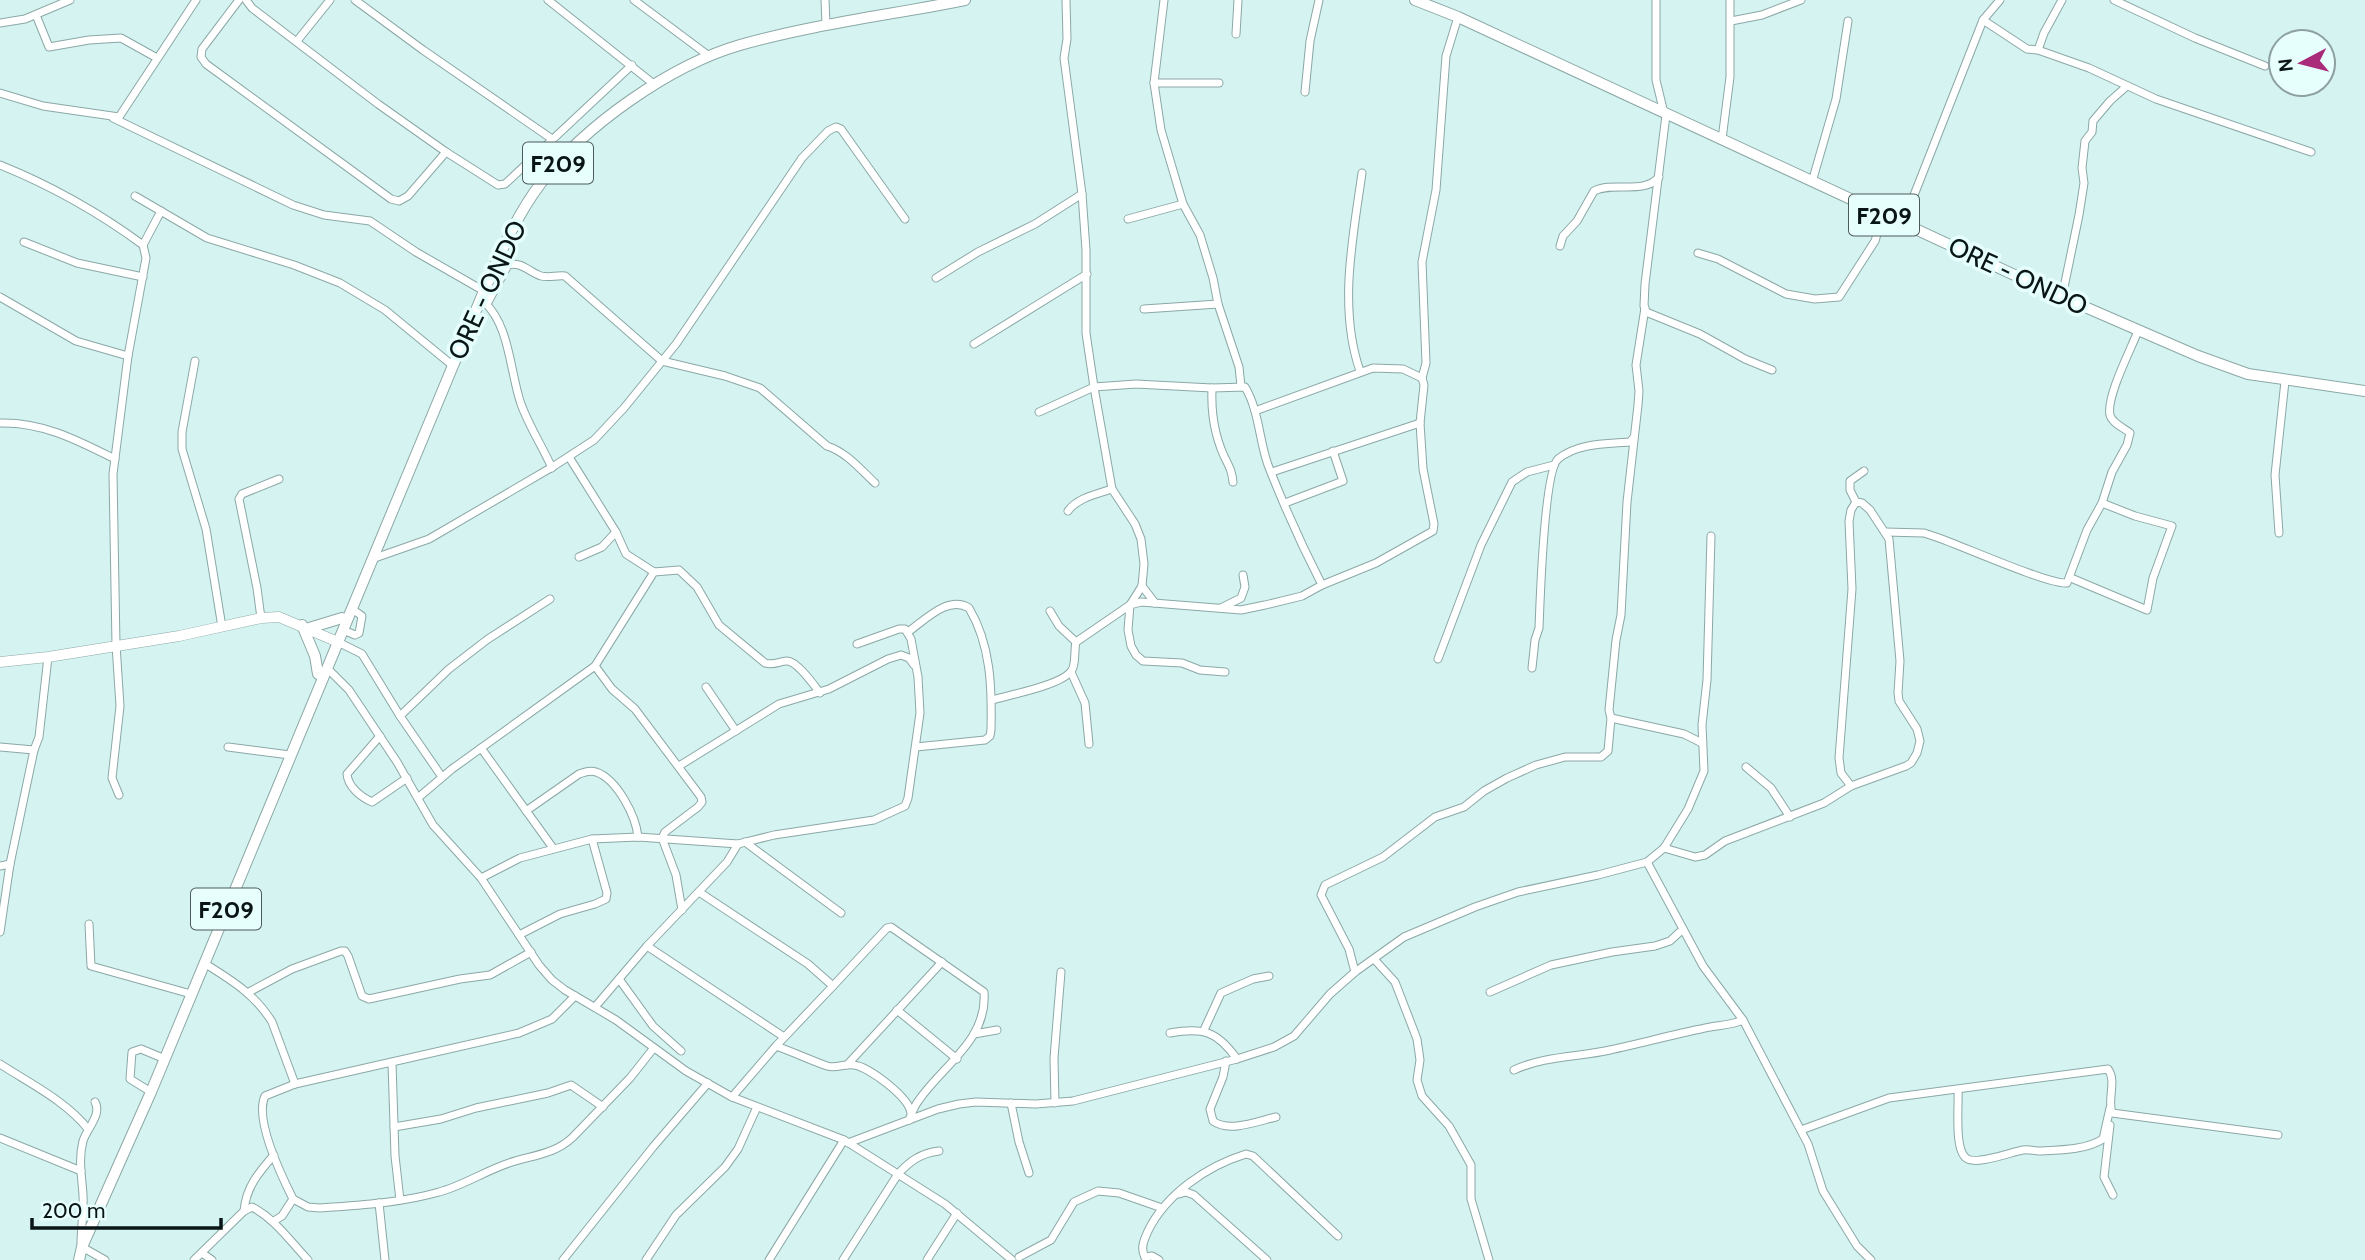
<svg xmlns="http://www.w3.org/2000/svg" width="2365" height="1260" font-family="Cabin,sans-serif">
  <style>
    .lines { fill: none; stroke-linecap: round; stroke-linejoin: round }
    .minor-casing { stroke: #8ba8a6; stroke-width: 9 }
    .secondary-casing { stroke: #8ba8a6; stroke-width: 11 }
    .primary-casing { stroke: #8ba8a6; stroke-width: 12 }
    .minor { stroke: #fff; stroke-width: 7 }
    .secondary { stroke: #fff; stroke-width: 10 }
    .primary { stroke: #fff; stroke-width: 10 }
    .labels { text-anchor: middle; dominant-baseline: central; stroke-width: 7; stroke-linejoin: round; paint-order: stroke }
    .shield { fill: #e6fffd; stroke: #4c5b5b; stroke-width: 2 }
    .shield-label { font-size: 24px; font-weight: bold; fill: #0a1515 }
    .street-label { font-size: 26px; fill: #0a1515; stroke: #e6fffd }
  </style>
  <rect width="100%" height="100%" fill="#d4f3f1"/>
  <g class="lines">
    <defs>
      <g id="minor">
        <polyline points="239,0 202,49 201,57 206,64 391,199 399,201 408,196 446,152"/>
        <polyline points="246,0 252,8 378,104 446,152 498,185 505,184 632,65"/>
        <polyline points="355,0 423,50 552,139"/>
        <polyline points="548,0 655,85"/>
        <polyline points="634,0 709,56"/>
        <polyline points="825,0 826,24"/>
        <polyline points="1066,0 1067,39 1064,58 1082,194 1086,250 1086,333 1094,387 1112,489 1135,524 1141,539 1144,564 1142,586 1130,605 1076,642"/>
        <polyline points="1164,0 1154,83 1161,130 1183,204 1200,235 1213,278 1218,304 1239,367 1241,386"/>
        <polyline points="1656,0 1656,80 1664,113"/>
        <polyline points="2114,0 2195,38 2265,66"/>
        <polyline points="36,15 49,47 89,40 121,38 157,58"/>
        <polyline points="1983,20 2027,49 2038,50 2089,68 2156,99 2311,152"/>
        <polyline points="1731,21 1762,15 1801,0"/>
        <polyline points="0,23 25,19 70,0"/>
        <polyline points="1236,34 1238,0"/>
        <polyline points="297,41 330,0"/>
        <polyline points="2038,50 2044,33 2062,0"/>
        <polyline points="1154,83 1219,83"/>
        <polyline points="1305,92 1310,41 1319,0"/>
        <polyline points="0,93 43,106 119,117 196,0"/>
        <polyline points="1666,115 1645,284 1644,306 1646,312 1700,334 1745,359 1772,370"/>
        <polyline points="113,118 293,205 324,215 370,221 416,252 484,291"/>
        <polyline points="1722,139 1730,77 1730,0"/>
        <path d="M0,165C52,186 98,212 143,245L146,258L128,356L113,474L116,645L120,706L112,778L119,795"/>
        <polyline points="1812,182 1836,99 1848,21"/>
        <polyline points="135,196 207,238 294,265 340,283 385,310 452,365"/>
        <polyline points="1128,219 1183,204"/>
        <polyline points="1903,223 1983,20 2000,0"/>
        <polyline points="24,242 77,263 143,277"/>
        <polyline points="143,245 161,211"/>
        <path d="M1560,246L1563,236L1577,221L1594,191C1614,181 1644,195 1659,177"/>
        <polyline points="1698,253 1718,259 1786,294 1815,299 1839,297 1875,241 1883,214"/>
        <polyline points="936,278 978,252 1035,224 1082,194"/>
        <polyline points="0,297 76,341 128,356"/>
        <polyline points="2062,297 2079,215 2084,183 2082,168 2085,141 2092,132 2093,121 2110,101 2127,86"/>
        <path d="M484,302C510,325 510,373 521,404C529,426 542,446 552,468"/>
        <path d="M487,304L508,265C521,261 529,272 541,276C549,278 557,275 565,276L662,361L725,376L760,388L827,446C846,452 860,469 875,483"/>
        <polyline points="1144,309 1218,304"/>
        <polyline points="974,344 1087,274"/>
        <polyline points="195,361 182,432 182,449 206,529 222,627"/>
        <path d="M1360,371C1338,308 1353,237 1362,173"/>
        <path d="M1212,388C1211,411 1214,434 1224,456C1229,466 1232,471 1233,482"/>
        <polyline points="1255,411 1373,368 1403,369 1422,378"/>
        <path d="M1039,412L1094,387L1136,384L1212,388L1245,387C1259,410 1259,440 1268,465C1284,506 1302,546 1322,585"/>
        <path d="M0,423C43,422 77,440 115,459"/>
        <polyline points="569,457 616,532 626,554 654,572"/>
        <polyline points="1272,472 1420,423"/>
        <polyline points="1285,503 1343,481 1333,451"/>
        <path d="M1068,511C1077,498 1097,494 1112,489"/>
        <path d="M1885,532L1924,533L1936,537C1960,545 2049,585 2067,583L2087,530L2102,503L2112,472L2127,445L2130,433C2124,428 2112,423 2110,415C2106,397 2131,349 2138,331"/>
        <polyline points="2279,533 2275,475 2285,381"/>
        <polyline points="579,557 602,547 616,532"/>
        <polyline points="372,559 429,539 554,466 594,440 624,408 676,344 802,158 828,131 836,127 841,129 905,219"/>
        <polyline points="2071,578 2147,610 2153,578 2172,526 2135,516 2102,503"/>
        <polyline points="1142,586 1155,603"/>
        <polyline points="1221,608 1241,598 1245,587 1243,575"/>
        <polyline points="1050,611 1059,626 1076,642"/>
        <polyline points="261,618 257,588 239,499 242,494 279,479"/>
        <polyline points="343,630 355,635 359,633 362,616 352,609"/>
        <path d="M908,632C925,620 948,595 969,608C991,645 992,688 991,730L990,736L985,740L916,747"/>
        <polyline points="338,642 362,654 400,716 442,777"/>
        <polyline points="1438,659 1481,545 1512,482 1527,472 1554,465"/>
        <polyline points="595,666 612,689 635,709 701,797 702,802 698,807 665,832 662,838"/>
        <path d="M1532,668L1535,640L1539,628C1540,603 1544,472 1558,459C1577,443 1606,444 1630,442L1634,437"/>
        <polyline points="328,669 349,690 397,762 433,825 481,878 539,965 552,980 565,990 616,1020 686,1071 732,1097 844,1140 945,1204 1012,1260"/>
        <polyline points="1071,672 1085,703 1089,744"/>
        <polyline points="1225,672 1200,670 1182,663 1143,661 1136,655 1131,646 1128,630 1130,605 1141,602 1241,610 1265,605 1302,596 1322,585 1376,563 1433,531 1434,524 1423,469 1420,423 1424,385 1422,378 1426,363 1422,262 1436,190 1446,56 1458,17"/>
        <polyline points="706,687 736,731"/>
        <path d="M992,700C1009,695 1063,685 1072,670C1076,663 1074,650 1076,642"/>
        <polyline points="400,716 449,669 488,639 550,599"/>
        <polyline points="1611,718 1684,734 1702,743"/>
        <path d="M380,736L347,774C348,787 361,797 372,802L407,778"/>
        <polyline points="0,747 34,750"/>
        <polyline points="228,747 290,755"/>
        <polyline points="481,748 553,848"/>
        <polyline points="679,766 779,704 829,689 888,659 901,655 909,658 914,665"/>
        <polyline points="1746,767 1771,788 1790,817"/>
        <polyline points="1851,786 1841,773 1839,758 1852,589 1849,521 1851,510 1856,502"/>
        <path d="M419,797L452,769L595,666L654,572L679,570L697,587L719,625L765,663C775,666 779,661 787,661C797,661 814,685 820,693"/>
        <path d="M526,811L579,774C585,772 590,770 596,772C617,779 636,816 638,837"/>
        <polyline points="662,838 676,875 682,910"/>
        <polyline points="745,842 841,913"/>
        <polyline points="1664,848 1695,857 1705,855 1725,841 1824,803 1851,786 1906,766 1911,763 1917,753 1920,741 1917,729 1899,701 1898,693 1900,661 1889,539 1870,510 1862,503 1856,502 1850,490 1850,481 1864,471"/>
        <polyline points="1647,862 1703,966 1743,1020"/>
        <polyline points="0,866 10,864"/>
        <polyline points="481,878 520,858 592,839 638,837 738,844 774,835 874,820 905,806 908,798 920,713 918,677 911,639 905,629 899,629 857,644"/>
        <polyline points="699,892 808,964 833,986 776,1046 732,1097"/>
        <polyline points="89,924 91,966 191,994"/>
        <polyline points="0,932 10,864 34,750 39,737 48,657"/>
        <polyline points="519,935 560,914 595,904 606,899 607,893 592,839"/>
        <polyline points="647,946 784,1037"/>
        <polyline points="1374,959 1395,982 1417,1039 1420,1060 1417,1080 1422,1096 1449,1126 1471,1165 1471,1199 1489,1260"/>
        <path d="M204,963C231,980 255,994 272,1022L295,1084"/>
        <polyline points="1355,972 1349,949 1321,895 1325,885 1383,857 1435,817 1464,807 1484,791 1507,778 1536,765 1565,757 1601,757 1608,751 1611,718 1609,710 1616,640 1621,615 1627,502 1638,405 1639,391 1636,365 1645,308"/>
        <polyline points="619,979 653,1026 681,1051"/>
        <path d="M833,986L887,928L891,927L984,992C988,1040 942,1066 919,1100C914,1106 912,1113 909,1120"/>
        <polyline points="249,992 292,969 341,951 345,951 348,956 362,996 369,999 460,979 490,975 531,952"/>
        <polyline points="1490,992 1551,965 1612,952 1655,946 1670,941 1683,929"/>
        <path d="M575,996L552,1019L519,1033L295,1084L265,1096C254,1119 282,1177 293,1199L308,1207L320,1208C359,1205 401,1203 439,1192C462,1186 485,1171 509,1163C532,1155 554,1155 573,1137L630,1078L653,1049"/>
        <polyline points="595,1007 647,946 727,862 738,844"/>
        <polyline points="897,1010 957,1059"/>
        <polyline points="1204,1030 1221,993 1253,979 1269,976"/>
        <path d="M1170,1033C1203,1027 1217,1031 1237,1059"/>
        <polyline points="974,1034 997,1030"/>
        <path d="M776,1046C793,1052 810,1060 827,1066C837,1069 844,1063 854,1065C869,1067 909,1097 911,1113"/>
        <path d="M1226,1061L1223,1077L1210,1109L1213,1121C1229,1133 1258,1121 1276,1117"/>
        <polyline points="392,1063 395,1156 400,1200"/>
        <path d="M0,1064C29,1083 66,1101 88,1129"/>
        <polyline points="847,1065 942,962"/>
        <path d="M1514,1070C1543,1056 1579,1057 1610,1050C1640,1044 1670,1035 1701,1029C1715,1025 1730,1026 1743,1020L1808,1144L1823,1191L1857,1246L1871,1260"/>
        <path d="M1958,1090C1959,1105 1954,1149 1966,1158C1975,1166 2011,1152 2023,1150C2029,1149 2034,1151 2039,1151C2060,1150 2086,1150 2103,1139L2110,1108"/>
        <polyline points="151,1092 130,1079 132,1052 141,1049 165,1059"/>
        <polyline points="1011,1103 1019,1142 1029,1173"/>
        <polyline points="1055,1103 1054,1058 1061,972"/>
        <polyline points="2110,1125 2104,1177 2113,1195"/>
        <polyline points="394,1127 441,1119 476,1108 548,1093 571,1085 603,1107"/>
        <path d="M1801,1130L1889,1098L2108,1069C2117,1081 2107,1099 2112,1113L2278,1135"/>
        <polyline points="0,1138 81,1171"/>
        <polyline points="848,1143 938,1109 959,1104 976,1102 1036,1104 1073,1101 1237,1059 1274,1047 1294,1036 1330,994 1355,972 1404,937 1475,907 1518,892 1598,875 1647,862 1664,848 1688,809 1704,771 1702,725 1707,680 1711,536"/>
        <polyline points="1179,1194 1186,1192 1194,1195 1267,1260"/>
        <polyline points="379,1203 385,1260"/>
        <path d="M244,1211C246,1187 259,1172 274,1155"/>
        <polyline points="274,1221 282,1216 293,1199"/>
        <path d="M81,1244C81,1228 84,1211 83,1195C82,1177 78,1160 83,1141C87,1128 102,1115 95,1102"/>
        <polyline points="82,1247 105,1260"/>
        <polyline points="202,1253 212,1260"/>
        <polyline points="1019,1257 1051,1240 1074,1202 1098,1191 1119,1193 1162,1208"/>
        <path d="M1145,1257C1140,1248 1144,1240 1148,1231C1166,1194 1207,1166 1246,1154L1253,1156L1338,1236"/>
        <polyline points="1145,1257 1152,1256 1159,1260"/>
        <path d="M194,1260L244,1211L252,1207C275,1219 290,1241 308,1260"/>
        <polyline points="563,1260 653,1147 708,1083"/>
        <polyline points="646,1260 676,1215 725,1167 738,1149 757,1107"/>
        <polyline points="769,1260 844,1140"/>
        <path d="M843,1260L898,1174C910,1161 921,1153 939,1151"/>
        <polyline points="927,1260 957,1213"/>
      </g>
      <polyline id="secondary" points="0,662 48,657 179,636 261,618 279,617 338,642"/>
      <g id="primary">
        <polyline points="1415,0 1458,17 2062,297 2198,356 2248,374 2365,391"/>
        <polyline points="302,625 315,656 318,674"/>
        <polyline points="309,628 342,618"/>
        <path d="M79,1260L82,1247L151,1092L484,291C500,254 516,216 541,183C585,125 671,65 740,45C814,24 890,15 965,0"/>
      </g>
    </defs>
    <use href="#minor" class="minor-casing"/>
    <use href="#secondary" class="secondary-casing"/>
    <use href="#primary" class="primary-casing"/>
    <use href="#minor" class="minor"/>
    <use href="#secondary" class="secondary"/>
    <use href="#primary" class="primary"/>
  </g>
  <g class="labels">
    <g class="shield">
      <rect x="523" y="142.5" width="70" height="41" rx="5"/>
      <rect x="1849" y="194.5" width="70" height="41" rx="5"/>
      <rect x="191" y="888.5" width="70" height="41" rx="5"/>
    </g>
    <g class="shield-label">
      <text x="558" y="163">F209</text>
      <text x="1884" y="215">F209</text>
      <text x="226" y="909">F209</text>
    </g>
    <g class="street-label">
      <text transform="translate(2018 276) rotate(25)">ORE - ONDO</text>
      <text transform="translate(487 290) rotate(-65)">ORE - ONDO</text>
    </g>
  </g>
  <g transform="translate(2302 63) rotate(263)"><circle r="33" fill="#e6fffd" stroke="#8ea1a0" stroke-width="2"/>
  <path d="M0-5L12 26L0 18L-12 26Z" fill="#aa2b7a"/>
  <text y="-10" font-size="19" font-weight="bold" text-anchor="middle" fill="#0a1515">N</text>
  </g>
  <path d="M32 1218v10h189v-10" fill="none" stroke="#0a1515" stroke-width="3.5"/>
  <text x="42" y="1218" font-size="21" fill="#0a1515" stroke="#e6fffd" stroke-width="5" paint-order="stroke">200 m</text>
</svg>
